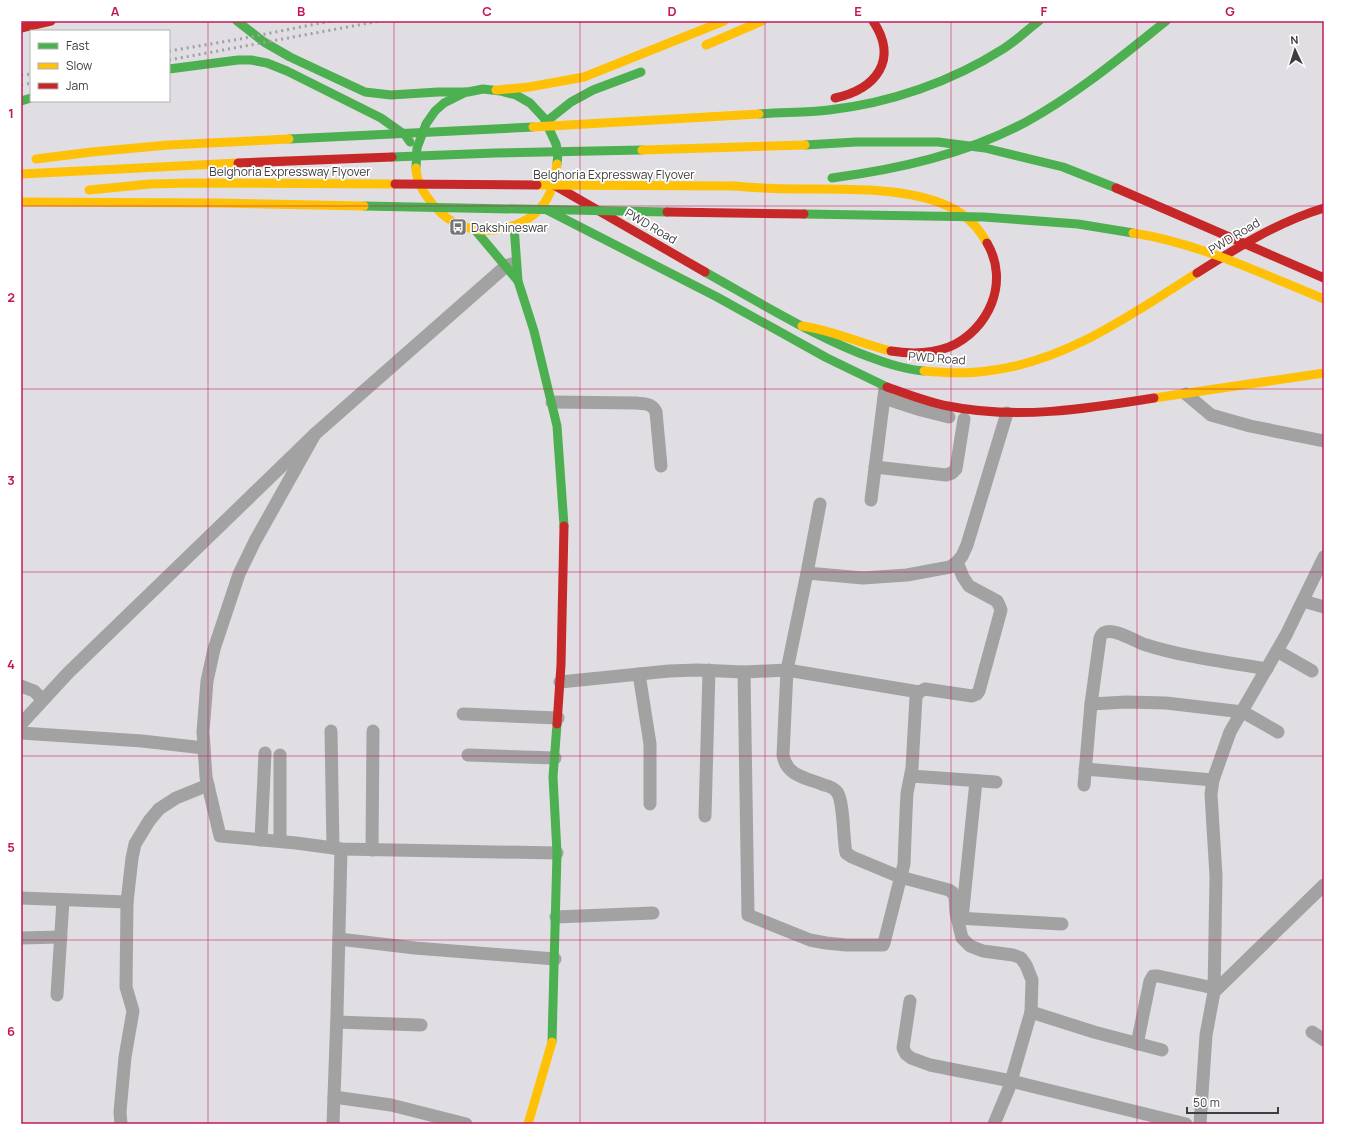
<svg xmlns="http://www.w3.org/2000/svg" width="1345" height="1145" font-family="Manrope,sans-serif">
  <style>
    .lines { fill: none; stroke-linecap: round; stroke-linejoin: round }
    .street { stroke: #a3a2a3; stroke-width: 13 }
    .fast { stroke: #4caf50; stroke-width: 9 }
    .slow { stroke: #ffc107; stroke-width: 9 }
    .jam { stroke: #c62828; stroke-width: 9 }
    .rail { stroke: #a09fa2; stroke-width: 3; stroke-dasharray: 2 4; stroke-linecap: butt }
    .fast-bridge { stroke: #4caf50; stroke-width: 9 }
    .slow-bridge { stroke: #ffc107; stroke-width: 9 }
    .jam-bridge { stroke: #c62828; stroke-width: 9 }
    .grid { fill: none; stroke: #c2185b; stroke-width: 1; stroke-opacity: 0.55 }
    .labels { text-anchor: middle; dominant-baseline: central; stroke-width: 3.5; stroke-linejoin: round; paint-order: stroke }
    .street-label { font-size: 12px; fill: #3d3c3f; stroke: #fff }
    .poi-label { font-size: 12px; fill: #3d3c3f; stroke: #fff; text-anchor: start }
    .neatline { fill: none; stroke: #c2185b; stroke-width: 1.5 }
    .grid-label { font-size: 13px; text-anchor: middle; font-weight: bold; fill: #c2185b }
  </style>
  <rect width="100%" height="100%" fill="#e0dee3"/>
  <g class="lines">
    <g class="street">
      <polyline points="1186,394 1211,415 1250,426 1324,441"/>
      <polyline points="884,398 921,410 949,417"/>
      <path d="M552,402L636,403C644,404 652,403 656,412L661,466"/>
      <polyline points="315,434 255,541 239,574 214,649 207,681 203,732 206,777 220,836 296,843 341,849 557,853"/>
      <polyline points="875,467 946,475 952,473 956,469 964,419"/>
      <polyline points="871,500 885,389"/>
      <path d="M820,504L807,573L787,670L783,755C786,776 807,778 824,785C829,786 834,788 837,792C844,801 843,839 846,853L852,857L900,877L949,890L953,893L955,897L956,913L962,938L970,946L983,951L1013,955L1021,958L1026,965L1032,980L1031,1012L1094,1032L1162,1050"/>
      <polyline points="807,573 863,578 907,575 950,567 957,562 962,556 967,545 1007,413"/>
      <polyline points="1303,601 1324,607"/>
      <polyline points="1277,651 1312,671"/>
      <polyline points="744,672 748,915 810,940 826,943 846,945 883,945 884,943 904,864 906,813 907,793 912,768 916,697 919,692 925,689 972,696 977,694 979,691 1001,610 999,605 997,601 969,586 963,577 957,562"/>
      <polyline points="639,674 650,744 650,804"/>
      <polyline points="560,682 669,671 698,670 744,672 787,670 919,692"/>
      <polyline points="21,686 34,691 43,700"/>
      <polyline points="1091,704 1126,702 1166,703 1243,712 1278,732"/>
      <polyline points="463,714 558,718"/>
      <polyline points="21,724 68,673 315,434 506,266 512,264"/>
      <polyline points="331,731 333,848"/>
      <polyline points="21,733 142,741 204,748"/>
      <polyline points="280,755 280,841"/>
      <polyline points="468,755 555,758"/>
      <polyline points="1085,769 1213,780"/>
      <polyline points="911,776 996,782"/>
      <path d="M1084,785L1091,704L1100,638C1101,635 1102,633 1106,632C1114,629 1134,640 1143,644C1183,657 1226,662 1267,669"/>
      <polyline points="705,816 709,670"/>
      <polyline points="261,840 265,753"/>
      <polyline points="372,850 373,731"/>
      <polyline points="21,898 127,902"/>
      <polyline points="556,917 653,913"/>
      <polyline points="957,918 1062,924"/>
      <polyline points="962,919 976,781"/>
      <polyline points="21,938 61,937"/>
      <polyline points="339,939 415,948 555,959"/>
      <polyline points="1214,992 1324,885"/>
      <polyline points="57,995 63,900"/>
      <polyline points="910,1001 903,1048 906,1054 911,1058 930,1065 1011,1081 1186,1124"/>
      <polyline points="337,1022 421,1025"/>
      <polyline points="1312,1032 1324,1040"/>
      <polyline points="1137,1044 1150,981 1153,976 1158,976 1214,988"/>
      <polyline points="334,1097 391,1105 466,1124"/>
      <polyline points="121,1124 120,1112 125,1057 133,1011 126,987 127,902 132,858 135,844 149,821 159,809 176,798 208,785"/>
      <polyline points="333,1124 337,1014 341,849"/>
      <polyline points="994,1124 1009,1088 1031,1012"/>
      <polyline points="1200,1124 1206,1035 1214,992 1216,876 1211,794 1213,780 1230,732 1286,635 1324,557"/>
    </g>
    <g class="fast">
      <polyline points="237,21 264,42 290,57 365,92 391,95 438,92 468,92 483,89 500,91 516,95 530,103 544,118 556,144 558,153 557,164"/>
      <polyline points="169,69 238,60 251,60 267,63 287,71 381,118 405,135 410,142"/>
      <polyline points="21,101 31,98"/>
      <path d="M759,114C782,112 806,113 829,110C890,103 951,82 1003,49C1016,41 1027,30 1039,21"/>
      <polyline points="547,121 571,102 593,90 641,72"/>
      <polyline points="416,168 417,148 426,124 435,111 444,103 466,92"/>
      <path d="M832,178C899,169 966,154 1026,122C1077,94 1121,57 1166,21"/>
      <polyline points="545,209 717,297 827,358 887,387"/>
      <polyline points="514,226 518,281 534,331 557,426 564,526"/>
      <polyline points="476,231 518,281"/>
      <path d="M705,272C755,300 805,331 859,353C880,361 901,369 924,371"/>
      <polyline points="552,1042 557,853 553,777 557,724"/>
    </g>
    <g class="slow">
      <polyline points="706,45 762,21"/>
      <polyline points="496,90 529,87 584,77 724,21"/>
      <path d="M416,168C416,178 422,191 428,198C435,208 444,217 455,223C484,237 526,230 545,202C553,190 555,178 557,164"/>
      <path d="M735,186C756,188 777,189 799,189C845,189 922,186 962,214C973,222 981,232 987,243"/>
      <path d="M802,326C833,330 861,344 891,351"/>
      <path d="M924,371C945,373 966,374 987,371C1066,362 1132,314 1197,273"/>
      <polyline points="1154,398 1324,373"/>
      <polyline points="528,1124 552,1042"/>
    </g>
    <g class="jam">
      <polyline points="21,28 51,21"/>
      <path d="M835,98C876,89 899,60 873,21"/>
      <polyline points="554,185 705,272"/>
      <path d="M1197,273C1238,247 1278,222 1324,208"/>
      <path d="M891,351C910,354 930,354 949,347C989,330 1010,282 987,243"/>
      <path d="M887,387C907,394 927,402 948,406C1016,420 1086,409 1154,398"/>
      <polyline points="557,724 561,665 564,526"/>
    </g>
    <g class="rail">
      <polyline points="169,51 240,39 331,21"/>
      <polyline points="169,60 380,21"/>
      <polyline points="21,75 31,74"/>
      <polyline points="21,85 31,83"/>
    </g>
    <g class="fast-bridge">
      <polyline points="289,139 533,127"/>
      <polyline points="805,145 856,142 938,142 985,148 1063,167 1116,188"/>
      <polyline points="392,157 495,153 642,150"/>
      <polyline points="364,206 667,212"/>
      <polyline points="804,214 984,217 1078,224 1133,233"/>
    </g>
    <g class="slow-bridge">
      <polyline points="533,127 759,114"/>
      <polyline points="642,150 805,145"/>
      <polyline points="36,159 92,152 168,145 289,139"/>
      <polyline points="21,174 238,163"/>
      <polyline points="537,185 735,186"/>
      <polyline points="89,190 150,184 192,183 395,184"/>
      <polyline points="21,202 217,203 364,206"/>
      <path d="M1133,233C1199,243 1262,274 1324,299"/>
    </g>
    <g class="jam-bridge">
      <polyline points="238,163 392,157"/>
      <polyline points="395,184 537,185"/>
      <polyline points="1116,188 1324,278"/>
      <polyline points="667,212 804,214"/>
    </g>
  </g>
  <path class="grid" d="M208,21V1124M394,21V1124M580,21V1124M765,21V1124M951,21V1124M1137,21V1124M21,206H1324M21,389H1324M21,572H1324M21,756H1324M21,940H1324"/>
  <defs>
    <symbol id="bus-square" viewBox="-11 -11 22 22"><rect x="-9" y="-9" width="18" height="18" rx="4" fill="#767578" stroke="#fff"/><path d="M-5-6H5V4H4V6H2V4H-2V6H-4V4H-5ZM-3.5-4V0h7V-4ZM-3.5 1.2v1.5H-2V1.2ZM2 1.2v1.5H3.5V1.2Z" fill="#fff"/></symbol>
  </defs>
  <g fill-rule="evenodd">
    <use href="#bus-square" x="448" y="217" width="20" height="20"/>
  </g>
  <g class="labels">
    <g class="street-label">
      <text x="290" y="171">Belghoria Expressway Flyover</text>
      <text x="614" y="174">Belghoria Expressway Flyover</text>
      <text transform="translate(651 226) rotate(30)">PWD Road</text>
      <text transform="translate(1234 236) rotate(-31)">PWD Road</text>
      <text transform="translate(937 358) rotate(4)">PWD Road</text>
    </g>
    <g class="poi-label">
      <text x="471" y="227">Dakshineswar</text>
    </g>
  </g>
  <rect width="1345" height="1145" fill="none" stroke="#ffffff" stroke-width="44"/>
  <rect x="30" y="30" width="140" height="72" fill="#ffffff" stroke="#b1b1b2"/>
  <rect x="38" y="43" width="20" height="6" fill="#4caf50" stroke="#b1b1b2"/>
  <text x="66" y="50" font-size="12" fill="#3d3c3f">Fast</text>
  <rect x="38" y="63" width="20" height="6" fill="#ffc107" stroke="#b1b1b2"/>
  <text x="66" y="70" font-size="12" fill="#3d3c3f">Slow</text>
  <rect x="38" y="83" width="20" height="6" fill="#c62828" stroke="#b1b1b2"/>
  <text x="66" y="90" font-size="12" fill="#3d3c3f">Jam</text>
  <g transform="translate(1295 50) rotate(356)" stroke="#ffffff" stroke-width="3" paint-order="stroke">
  <path d="M0-3L7 15L0 10L-7 15Z" fill="#3d3c3f"/>
  <text y="-6" font-size="11" font-weight="bold" text-anchor="middle" fill="#3d3c3f">N</text>
  </g>
  <path d="M1187 1107v6h91v-6" fill="none" stroke="#3d3c3f" stroke-width="2"/>
  <text x="1193" y="1107" font-size="12" fill="#3d3c3f" stroke="#ffffff" stroke-width="3" paint-order="stroke">50 m</text>
  <rect x="22" y="22" width="1301" height="1101" class="neatline"/>
  <g class="grid-label">
    <text x="115" y="16">A</text>
    <text x="301" y="16">B</text>
    <text x="487" y="16">C</text>
    <text x="672" y="16">D</text>
    <text x="858" y="16">E</text>
    <text x="1044" y="16">F</text>
    <text x="1230" y="16">G</text>
    <text x="11" y="118">1</text>
    <text x="11" y="302">2</text>
    <text x="11" y="485">3</text>
    <text x="11" y="669">4</text>
    <text x="11" y="852">5</text>
    <text x="11" y="1036">6</text>
  </g>
</svg>
